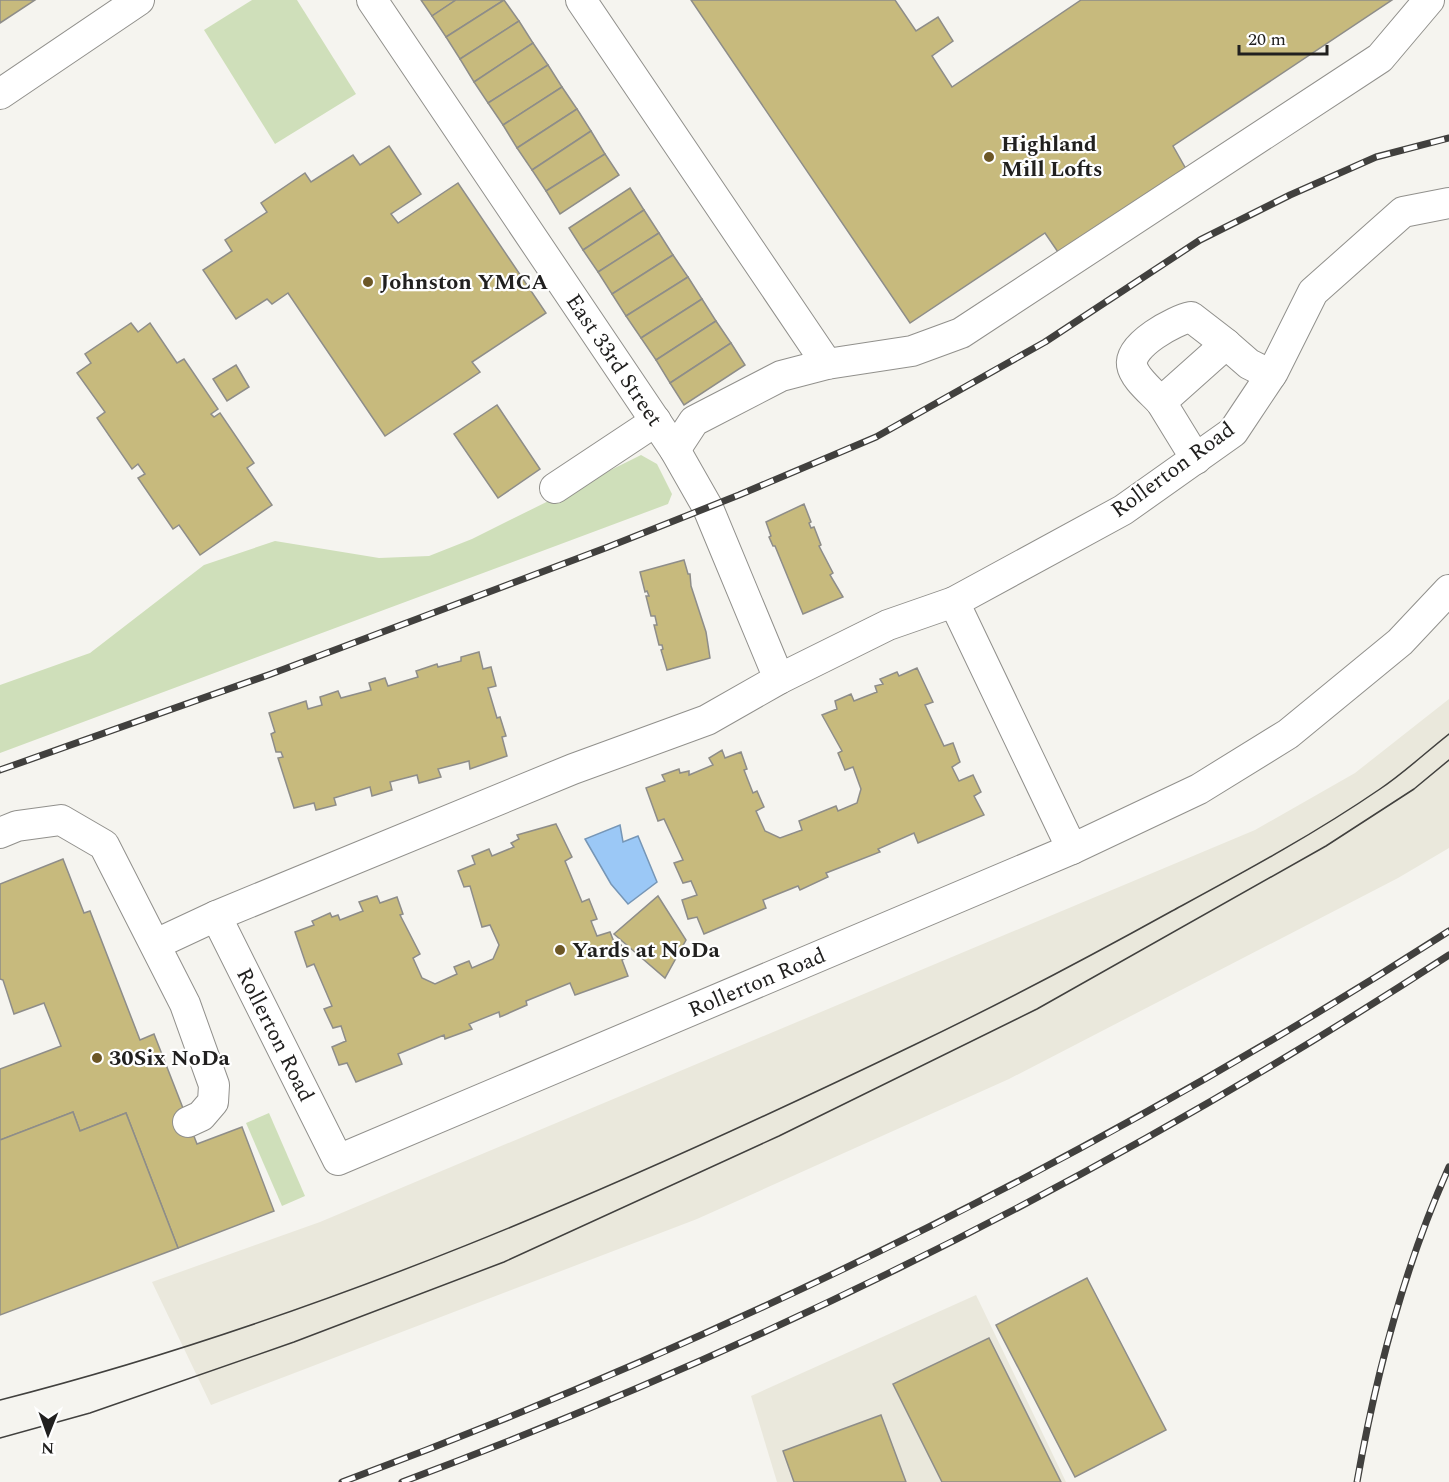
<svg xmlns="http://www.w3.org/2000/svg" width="1449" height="1482" font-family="Spectral,serif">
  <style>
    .built { fill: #eae8dc }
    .green { fill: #cfdfba }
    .water { fill: #9bc8f6; stroke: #7696b6; stroke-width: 1.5 }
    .building { fill: #c7ba7d; stroke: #8e8d89; stroke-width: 1.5 }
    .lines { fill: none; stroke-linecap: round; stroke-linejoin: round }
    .minor-casing { stroke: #91908c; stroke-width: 32 }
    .minor { stroke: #fff; stroke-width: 30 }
    .tram { stroke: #41403e; stroke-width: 1.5 }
    .rail-casing { stroke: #41403e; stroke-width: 7 }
    .rail { stroke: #fff; stroke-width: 4.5; stroke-dasharray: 14; stroke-linecap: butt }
    .poi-dot { fill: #6c5726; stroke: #fff; stroke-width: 2 }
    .labels { text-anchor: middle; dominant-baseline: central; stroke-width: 4.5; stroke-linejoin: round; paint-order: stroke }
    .poi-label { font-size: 22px; font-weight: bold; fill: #21201f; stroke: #fff; text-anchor: start }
    .street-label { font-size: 22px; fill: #21201f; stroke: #fff }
  </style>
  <rect width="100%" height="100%" fill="#f5f4ef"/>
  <g class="built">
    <polygon points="1449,699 1449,848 1398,878 1009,1079 697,1219 211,1405 152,1282 320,1222 1255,830 1355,773"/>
    <polygon points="976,1295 1066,1482 777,1482 751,1396"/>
  </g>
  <g class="green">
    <polygon points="252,0 297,0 356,94 275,144 204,30"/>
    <polygon points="641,455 657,464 672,494 668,504 0,753 0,685 90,653 204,565 275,541 379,558 429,556 472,539"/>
    <polygon points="269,1113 305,1196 282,1206 246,1123"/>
  </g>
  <polygon class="water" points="620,825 623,842 638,836 657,882 628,904 611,884 585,839"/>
  <g class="building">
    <polygon points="0,0 35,0 0,23"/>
    <polygon points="421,0 456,0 432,16"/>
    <polygon points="456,0 504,0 446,37 432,16"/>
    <polygon points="504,0 519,21 460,59 446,37"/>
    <polygon points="691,0 895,0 916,31 938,17 953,41 932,56 952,87 1081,0 1392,0 1173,146 1186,169 1060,255 1045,233 910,323"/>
    <polygon points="519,21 533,43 474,82 460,59"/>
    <polygon points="533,43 548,65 488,103 474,82"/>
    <polygon points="548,65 562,87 503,125 488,103"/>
    <polygon points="562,87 577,109 517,148 503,125"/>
    <polygon points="577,109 591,131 532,170 517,148"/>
    <polygon points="591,131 605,154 546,191 532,170"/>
    <polygon points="389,146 421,194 391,214 398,223 458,183 546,313 472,362 480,372 385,436 288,293 272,304 267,299 236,319 203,270 232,251 225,240 267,212 261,203 305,173 311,182 353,155 360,165"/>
    <polygon points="605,154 619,175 560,214 546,191"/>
    <polygon points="630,188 644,210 583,250 569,228"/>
    <polygon points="644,210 659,233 598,272 583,250"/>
    <polygon points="659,233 673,255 612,294 598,272"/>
    <polygon points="673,255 688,277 626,316 612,294"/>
    <polygon points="688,277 702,299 641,338 626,316"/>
    <polygon points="702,299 716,321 656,360 641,338"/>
    <polygon points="716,321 731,343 670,383 656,360"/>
    <polygon points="131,323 138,332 150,323 177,363 184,359 218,409 211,414 214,417 220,413 254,463 247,468 272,505 200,555 179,525 173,529 138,478 145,474 138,464 132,469 97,418 105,412 77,373 91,363 85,354"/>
    <polygon points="731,343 745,365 684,405 670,383"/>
    <polygon points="236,365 249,387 227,401 213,379"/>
    <polygon points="497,405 540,469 498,498 454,434"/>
    <polygon points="804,504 811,522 809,523 811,528 814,527 821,545 819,546 833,573 830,575 843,597 803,614 775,546 773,546 769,537 771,536 766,522"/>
    <polygon points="684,560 688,574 690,574 691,586 706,632 710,658 667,670 661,650 663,649 662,645 659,645 654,625 657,625 655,616 651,616 646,596 649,596 647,591 645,592 640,572"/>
    <polygon points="479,652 483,669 491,667 496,686 488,688 497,718 500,717 506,736 502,737 507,756 470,769 469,761 438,769 441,777 419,783 417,775 390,782 392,790 372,796 370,787 334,798 336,805 316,810 314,803 294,808 278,758 283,757 281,752 276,752 271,734 275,732 269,713 306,701 308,709 322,705 320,697 338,691 341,698 371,690 369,683 385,678 388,686 418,677 416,671 437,664 438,667 461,661 461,657"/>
    <polygon points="917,668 933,702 925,705 944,746 953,743 960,762 952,767 959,781 973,775 981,792 974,796 984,815 918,843 914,833 878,849 880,852 826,873 828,877 800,890 798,886 763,900 766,908 704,934 697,917 688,919 682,900 697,895 691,881 683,883 674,863 683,860 664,819 658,821 646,788 665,781 662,775 679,769 680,773 689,771 689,775 713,765 709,758 722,750 725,758 741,752 747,769 744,770 753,793 757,791 764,807 756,811 765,831 780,838 802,830 799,821 836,806 838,811 857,803 861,789 853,767 845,770 838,753 842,751 822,715 837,709 835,701 851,694 854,701 877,692 875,686 883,684 880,679 897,672 899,676"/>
    <polygon points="556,824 572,857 565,861 582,902 589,899 597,919 591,921 597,936 610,932 616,947 621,945 626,958 622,960 628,976 575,995 570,983 526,1001 527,1005 500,1017 499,1012 469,1024 472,1029 445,1039 444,1035 398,1054 402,1064 356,1082 347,1063 339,1065 332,1047 346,1041 341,1026 333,1028 324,1009 332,1006 314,964 307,967 295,932 314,925 312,921 330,913 332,917 338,915 340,920 363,911 359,902 377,896 380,903 397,897 403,914 400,915 420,954 413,958 422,978 435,984 457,974 454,967 469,961 472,968 493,959 499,945 490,925 482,927 470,886 464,887 458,871 475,864 472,856 489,849 492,856 514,847 511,843 519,839 517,835"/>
    <polygon points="63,859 84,913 90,911 140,1040 154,1034 197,1144 242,1127 274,1211 178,1248 126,1113 80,1131 73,1112 0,1140 0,1069 61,1046 44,1003 14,1014 3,980 0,979 0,884"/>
    <polygon points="658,896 686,940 665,978 614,934"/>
    <polygon points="73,1112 80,1131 126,1113 178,1248 0,1315 0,1140"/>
    <polygon points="1087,1278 1166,1430 1075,1477 996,1325"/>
    <polygon points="989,1338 1061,1482 942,1482 893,1384"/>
    <polygon points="881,1415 906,1482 794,1482 783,1451"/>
  </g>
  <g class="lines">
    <defs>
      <g id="minor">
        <path id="s1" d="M372,0L675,450L708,508L779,679"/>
        <polyline points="581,0 827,364"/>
        <polyline points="0,94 139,0"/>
        <path id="s2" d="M1449,203L1403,212L1313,292L1273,372L1233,432L1123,510L954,602L888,625L779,679L707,720L573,769L216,916L338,1160L1072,849L1199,789L1288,734L1400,642L1449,590"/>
        <path d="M1161,402C1152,392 1134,378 1132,365C1129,345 1175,320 1191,317L1226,344"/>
        <polyline points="675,450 694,421 781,376 827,364 912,351 961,333 1380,58 1429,0"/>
        <polyline points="1196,459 1161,402 1226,344 1249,364 1271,375"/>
        <polyline points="555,488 656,421"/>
        <polyline points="954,602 1072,849"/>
        <polyline points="0,833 17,826 61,820 104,845 185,1004 214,1085 213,1102 201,1116 188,1122"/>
        <polyline points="156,944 216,916"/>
      </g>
    </defs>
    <use href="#minor" class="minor-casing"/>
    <use href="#minor" class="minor"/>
    <g class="tram">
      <path d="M0,1400C318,1319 620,1187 914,1045C1002,1003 1087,958 1172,911C1242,873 1313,835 1380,789C1404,773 1426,752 1449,734"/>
      <polyline points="0,1438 90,1413 294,1342 504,1262 779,1136 1037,1009 1326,846 1414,789 1449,760"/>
    </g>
    <defs>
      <g id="rail">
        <polyline points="0,770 271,674 608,547 739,495 876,437 1045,342 1200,240 1290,195 1376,157 1449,138"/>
        <path d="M342,1482C732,1337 1098,1156 1449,931"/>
        <path d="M402,1482C768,1346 1122,1168 1449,955"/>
        <path d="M1357,1482C1376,1374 1404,1267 1449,1167"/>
      </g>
    </defs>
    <use href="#rail" class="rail-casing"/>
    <use href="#rail" class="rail"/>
  </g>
  <g class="poi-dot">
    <circle cx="989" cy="157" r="6"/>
    <circle cx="368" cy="282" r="6"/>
    <circle cx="560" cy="950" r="6"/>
    <circle cx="97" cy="1058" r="6"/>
  </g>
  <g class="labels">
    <g class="poi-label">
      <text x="1001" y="144">Highland<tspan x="1001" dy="25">Mill Lofts</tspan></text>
      <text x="380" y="282">Johnston YMCA</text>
      <text x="572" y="950">Yards at NoDa</text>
      <text x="109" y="1058">30Six NoDa</text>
    </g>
    <g class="street-label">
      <text stroke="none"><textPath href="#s1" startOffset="434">East 33rd Street</textPath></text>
      <text transform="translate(1173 470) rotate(-36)">Rollerton Road</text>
      <text stroke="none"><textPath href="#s2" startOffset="2187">Rollerton Road</textPath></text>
      <text stroke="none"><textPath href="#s2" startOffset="1592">Rollerton Road</textPath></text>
    </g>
  </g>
  <g transform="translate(48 1434) rotate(181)" stroke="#ffffff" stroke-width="4.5" paint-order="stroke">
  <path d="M0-4.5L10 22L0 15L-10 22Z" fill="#21201f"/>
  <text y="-9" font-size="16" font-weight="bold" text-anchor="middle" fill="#21201f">N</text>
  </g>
  <path d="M1239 45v9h88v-9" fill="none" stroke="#21201f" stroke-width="3"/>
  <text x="1248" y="45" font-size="18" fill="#21201f" stroke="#ffffff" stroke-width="4.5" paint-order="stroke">20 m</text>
</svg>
